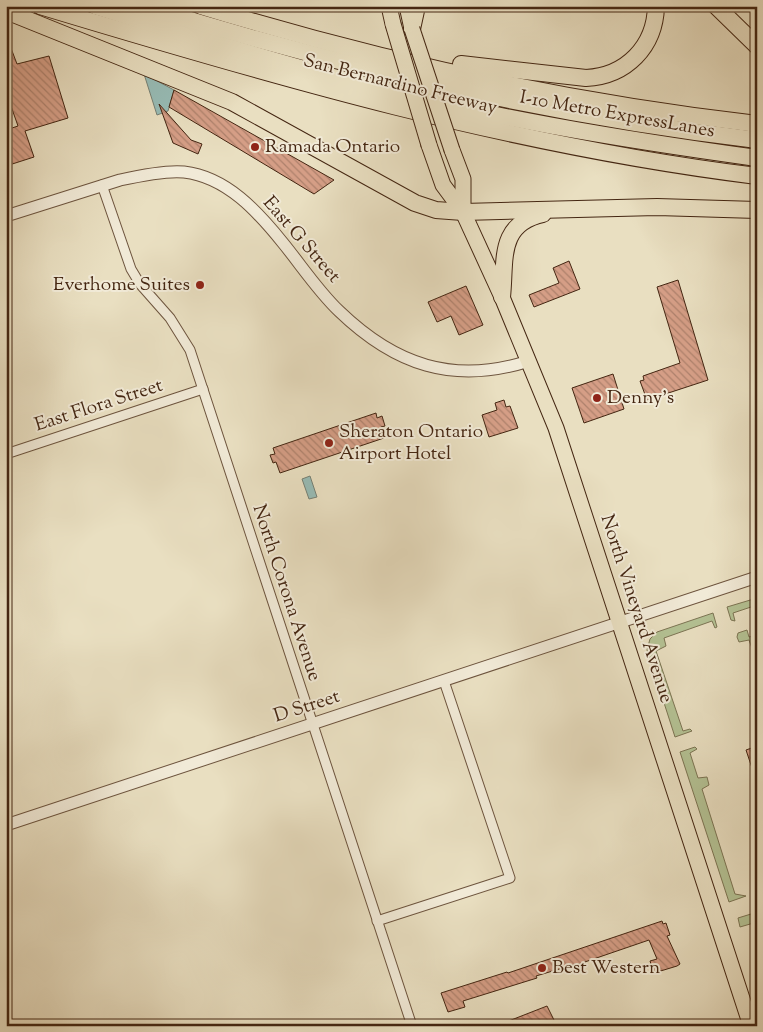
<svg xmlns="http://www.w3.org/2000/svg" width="763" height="1032" font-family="'Sorts Mill Goudy',serif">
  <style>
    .green { fill: #b4c294; stroke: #7c7453 }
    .water { fill: #97bcb6; stroke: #768074 }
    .building { fill: url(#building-back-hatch); stroke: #442612 }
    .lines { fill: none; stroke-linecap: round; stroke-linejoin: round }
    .minor-casing { stroke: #6d543e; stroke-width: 11 }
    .tertiary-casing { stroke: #6d543e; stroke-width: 13 }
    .primary-casing { stroke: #442612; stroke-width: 17 }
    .motorway-casing { stroke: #442612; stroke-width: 18 }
    .minor { stroke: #f1ead7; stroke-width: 9 }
    .tertiary { stroke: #f1ead7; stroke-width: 11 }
    .primary { stroke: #e9dfc1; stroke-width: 15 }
    .motorway { stroke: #e9dfc1; stroke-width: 16 }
    .primary-bridge-casing { stroke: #442612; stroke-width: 17; stroke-linecap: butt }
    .primary-bridge { stroke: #e9dfc1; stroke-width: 15 }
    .poi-dot { fill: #8f2418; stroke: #f1ead7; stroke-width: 2 }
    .labels { text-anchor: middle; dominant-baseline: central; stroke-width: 4; stroke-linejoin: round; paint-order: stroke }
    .street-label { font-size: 19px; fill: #442612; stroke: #f1ead7 }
    .poi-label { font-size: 19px; fill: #442612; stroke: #f1ead7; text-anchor: start }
  </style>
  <defs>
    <pattern id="building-back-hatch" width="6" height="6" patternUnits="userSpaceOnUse" patternTransform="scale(1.25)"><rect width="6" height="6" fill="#d59e86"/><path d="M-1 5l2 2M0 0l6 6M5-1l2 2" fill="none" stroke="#ae816c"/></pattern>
  </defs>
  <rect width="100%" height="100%" fill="#e9dfc1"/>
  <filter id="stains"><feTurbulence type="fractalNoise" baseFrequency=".004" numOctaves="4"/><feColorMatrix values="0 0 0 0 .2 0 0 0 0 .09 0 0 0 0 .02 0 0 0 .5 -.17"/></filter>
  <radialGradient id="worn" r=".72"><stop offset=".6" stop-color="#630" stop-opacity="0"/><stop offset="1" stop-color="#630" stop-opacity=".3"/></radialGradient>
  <g class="green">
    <polygon points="757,598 757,605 733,613 735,621 731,620 727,607"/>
    <polygon points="713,613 717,627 715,628 712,621 664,638 666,646 656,651 683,731 690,729 692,731 675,737 647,650 650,639 657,632"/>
    <polygon points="747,630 749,637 757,635 757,662 749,640 739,642 737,637 738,633"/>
    <polygon points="695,747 697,749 690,753 698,778 707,777 709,785 702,789 735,894 746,896 729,902 680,752"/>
    <polygon points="751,914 754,919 757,918 757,922 740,927 738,918"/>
  </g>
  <g class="water">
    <polygon points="144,74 174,90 168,111 157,115"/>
    <polygon points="310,476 317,497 309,499 302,479"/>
  </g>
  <g class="building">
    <polygon points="6,35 17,64 49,56 68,118 25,131 34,157 6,166 6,130 18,126 6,92"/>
    <polygon points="174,90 334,180 314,194 169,107"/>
    <polygon points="159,104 191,140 202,144 198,154 173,143"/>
    <polygon points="569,261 580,289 534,307 529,295 559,283 553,268"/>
    <polygon points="678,280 708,380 647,400 640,381 644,380 643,376 680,363 657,287"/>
    <polygon points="466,286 483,325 459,335 451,316 437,322 428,302"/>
    <polygon points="613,374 624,409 584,423 572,388"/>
    <polygon points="504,400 506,407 510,406 518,428 489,437 482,415 497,410 495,403"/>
    <polygon points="376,413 377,418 382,416 385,426 381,427 384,438 280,473 276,462 273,463 270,455 275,454 273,448"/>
    <polygon points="757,746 757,776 755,777 746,750"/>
    <polygon points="662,921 663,924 666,923 670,935 667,936 680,964 677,966 654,973 650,961 657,959 649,940 576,965 576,964 536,976 537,978 463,1001 465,1007 448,1012 441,993 507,972 508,973"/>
    <polygon points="547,1006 557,1026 501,1026 501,1024"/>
  </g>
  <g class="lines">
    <defs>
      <g id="minor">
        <polyline points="102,185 131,269 140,284 170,318 190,350 412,1026"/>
        <polyline points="6,454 203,389"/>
        <polyline points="377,921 510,878 444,681"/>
      </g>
      <g id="tertiary">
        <path d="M6,216L120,180C138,176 166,170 184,172C227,177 258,212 283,243C301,265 318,291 339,311C395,365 453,385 529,361"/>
        <polyline points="6,825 757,577"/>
      </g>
      <g id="primary">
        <polyline points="389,6 393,24"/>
        <polyline points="407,6 412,29"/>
        <polyline points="429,145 443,185 463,212 502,297 556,428 751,1026"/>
        <polyline points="452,150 463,179 463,212"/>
      </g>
      <g id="motorway">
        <path d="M40,6C275,77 512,146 757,176"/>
        <path d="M95,6C178,32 261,58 345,80C480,116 619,139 757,158"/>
        <path d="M144,6C344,68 548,115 757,140"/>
        <path d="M201,6C382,62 569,102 757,124"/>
        <polyline points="716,6 757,46"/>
        <polyline points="6,11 232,102 415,203 436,210 463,212 657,207 757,210"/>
        <polyline points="412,29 417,6"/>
        <path d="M461,64L586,78C626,76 655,47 656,6"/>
        <path d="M502,297C506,261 497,224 543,214"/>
      </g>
    </defs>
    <use href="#minor" class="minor-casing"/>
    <use href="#tertiary" class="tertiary-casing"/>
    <use href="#primary" class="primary-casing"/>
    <use href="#motorway" class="motorway-casing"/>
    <use href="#minor" class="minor"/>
    <use href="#tertiary" class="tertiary"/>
    <use href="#primary" class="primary"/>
    <use href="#motorway" class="motorway"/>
    <defs>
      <g id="primary-bridge">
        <polyline points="393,24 429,145"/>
        <polyline points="412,29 452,150"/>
      </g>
    </defs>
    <use href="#primary-bridge" class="primary-bridge-casing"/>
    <use href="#primary-bridge" class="primary-bridge"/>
  </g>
  <g class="poi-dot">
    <circle cx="255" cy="147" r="5"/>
    <circle cx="200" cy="285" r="5"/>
    <circle cx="597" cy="398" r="5"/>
    <circle cx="329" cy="443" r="5"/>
    <circle cx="542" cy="968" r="5"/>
  </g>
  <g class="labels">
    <g class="street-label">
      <text transform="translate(400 85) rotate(14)">San Bernardino Freeway</text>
      <text transform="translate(617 115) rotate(10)">I-10 Metro ExpressLanes</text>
      <text transform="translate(301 240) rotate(49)">East G Street</text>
      <text transform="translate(99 406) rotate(-18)">East Flora Street</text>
      <text transform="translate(286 593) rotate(72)">North Corona Avenue</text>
      <text transform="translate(636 609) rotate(72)">North Vineyard Avenue</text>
      <text transform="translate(307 707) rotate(-18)">D Street</text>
    </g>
    <g class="poi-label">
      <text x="265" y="147">Ramada Ontario</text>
      <text x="190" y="285" text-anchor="end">Everhome Suites</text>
      <text x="607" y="398">Denny's</text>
      <text x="339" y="432">Sheraton Ontario<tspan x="339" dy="22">Airport Hotel</tspan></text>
      <text x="552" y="968">Best Western</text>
    </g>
  </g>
  <rect width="763" height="1032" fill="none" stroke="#e9dfc1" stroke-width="25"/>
  <rect x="8" y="8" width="748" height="1017" fill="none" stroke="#442612" stroke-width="2.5"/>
  <rect x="12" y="12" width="738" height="1007" fill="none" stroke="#442612"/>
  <rect width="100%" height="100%" filter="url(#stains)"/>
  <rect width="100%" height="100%" fill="url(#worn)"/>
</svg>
